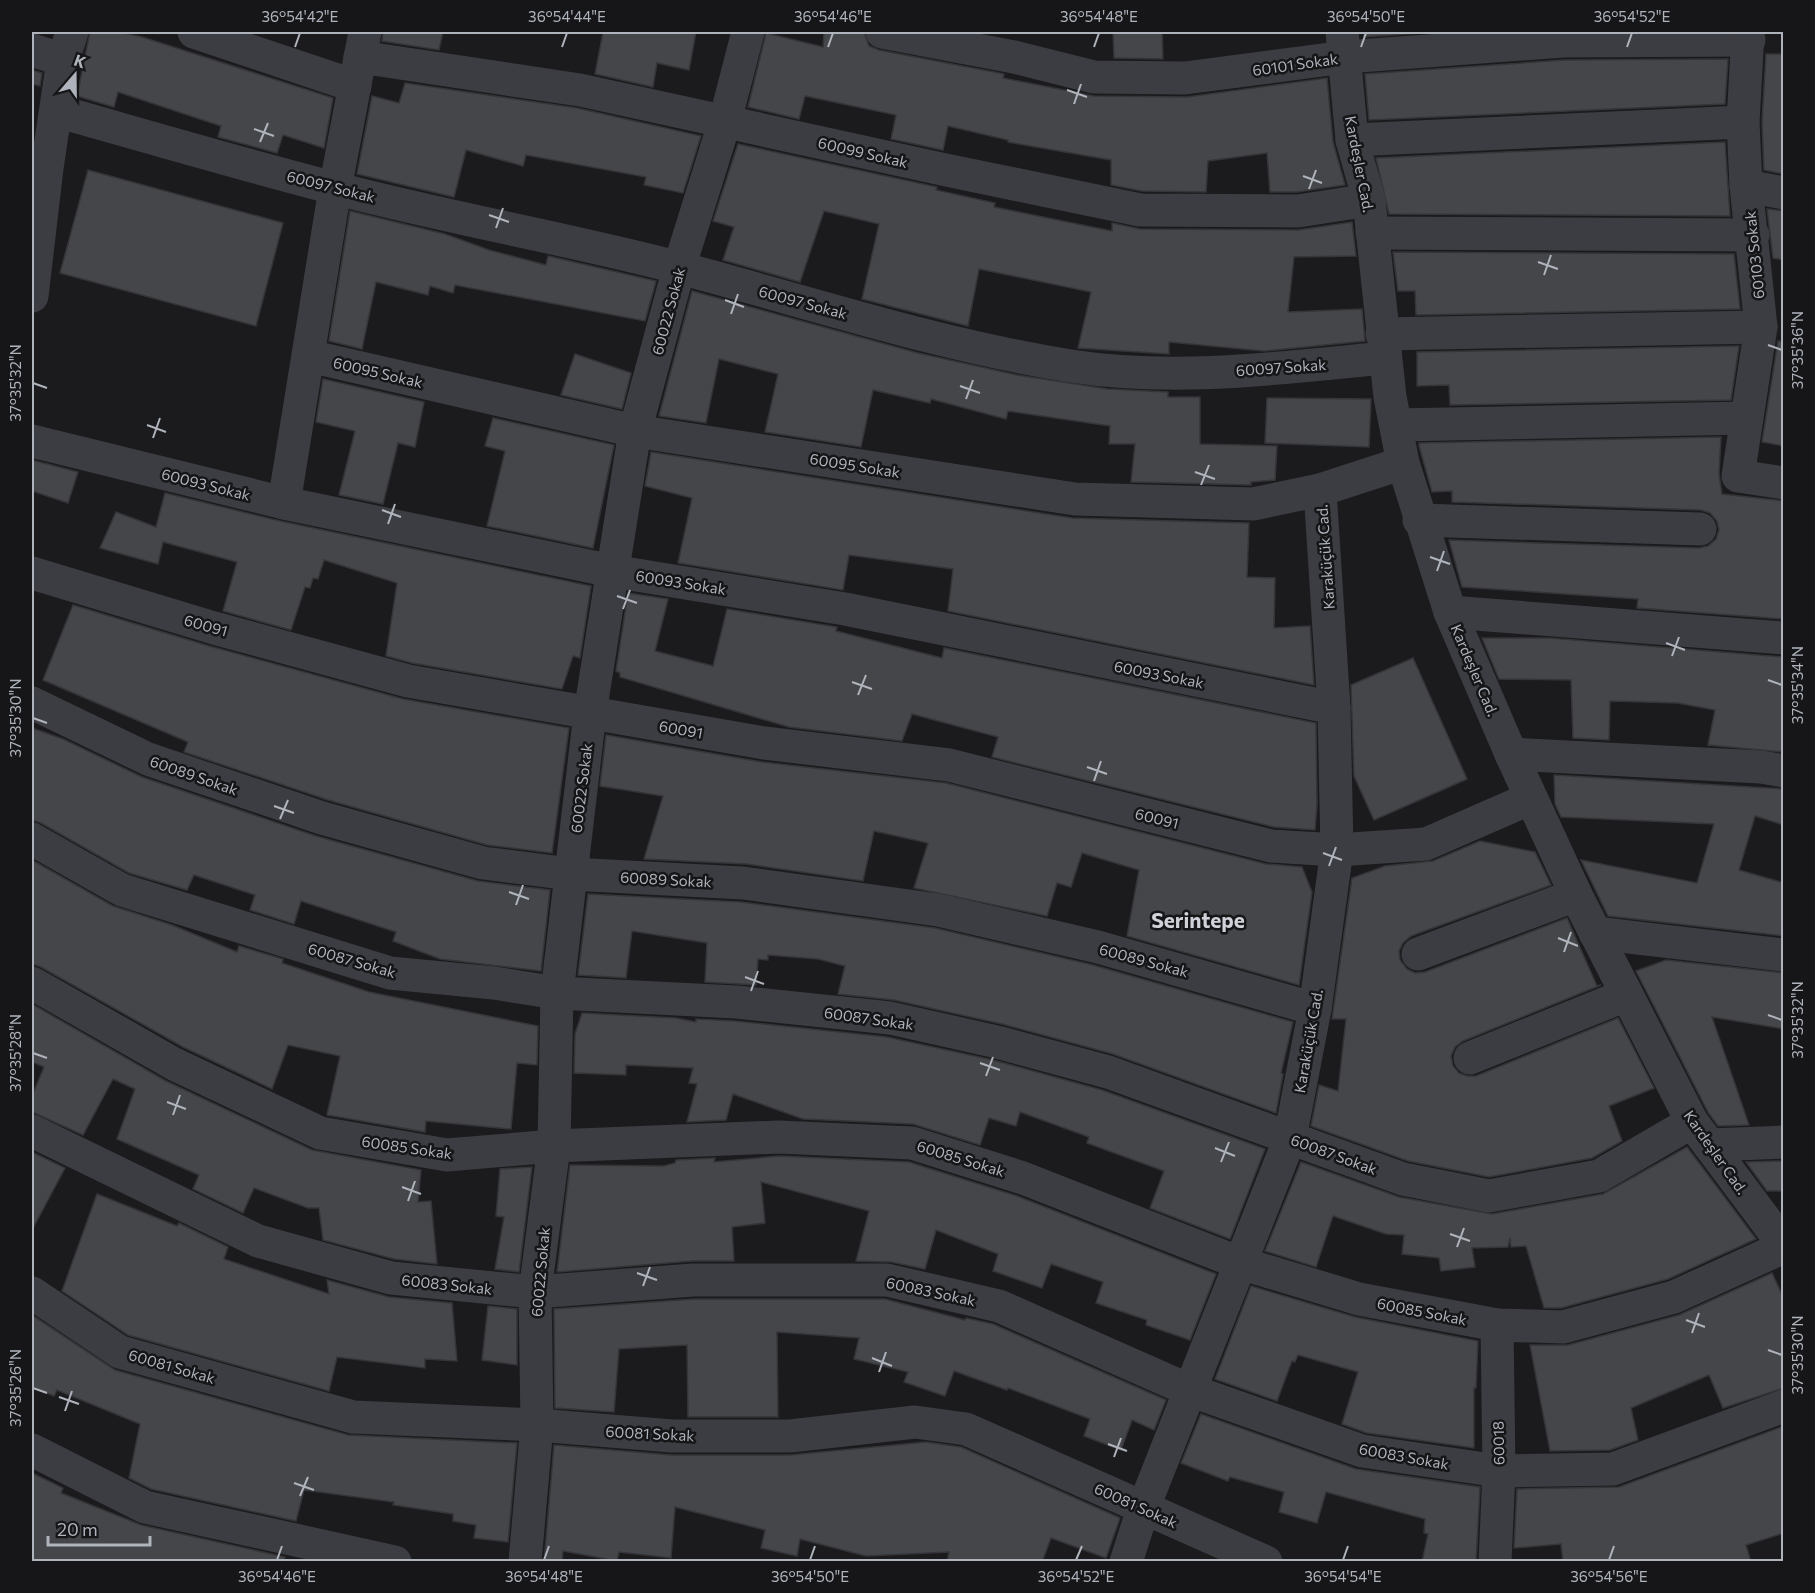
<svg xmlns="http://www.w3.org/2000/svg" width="1815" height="1593" font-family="Commissioner,sans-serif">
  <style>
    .building { fill: #45464a; stroke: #353539; stroke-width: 1.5 }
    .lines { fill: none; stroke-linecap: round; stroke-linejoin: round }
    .minor { stroke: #3c3d42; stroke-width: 33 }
    .tertiary { stroke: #3c3d42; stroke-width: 33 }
    .ticks { fill: none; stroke: #aeb3bc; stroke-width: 2 }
    .labels { text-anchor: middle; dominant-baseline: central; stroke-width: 5; stroke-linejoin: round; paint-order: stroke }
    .street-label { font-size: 15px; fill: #aeb3bc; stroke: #161618 }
    .district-label { font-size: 21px; font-weight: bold; fill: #cfd2d8; stroke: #161618 }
    .neatline { fill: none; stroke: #aeb3bc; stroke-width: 2 }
    .ticks-label { font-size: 15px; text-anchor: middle; fill: #aeb3bc }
  </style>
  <rect width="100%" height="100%" fill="#1b1b1d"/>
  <g class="building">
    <polygon points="90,32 119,32 142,37 333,98 324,148 283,135 277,153 218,137 221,126 118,92 114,107 77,96"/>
    <polygon points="383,32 443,32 439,50 382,41"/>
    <polygon points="603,32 696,32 689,70 657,63 653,87 595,74"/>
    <polygon points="824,32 864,32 869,46 879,50 994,72 1004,74 1003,78 1094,96 1187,97 1327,78 1333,142 1345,185 1297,192 1270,192 1267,153 1208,161 1206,192 1142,191 1111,185 1111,160 1008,142 1008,140 948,126 943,150 891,139 896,115 805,96 799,119 748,107 766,33 823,47"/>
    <polygon points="1113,32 1162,32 1163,59 1114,58"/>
    <polygon points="1363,32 1436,32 1364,37"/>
    <polygon points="1766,54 1784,54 1784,174 1764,170 1762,122"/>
    <polygon points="1728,59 1725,104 1369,120 1365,74 1564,60"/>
    <polygon points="32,70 42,73 40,86 32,84"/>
    <polygon points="405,83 577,108 701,136 683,193 644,185 646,177 526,155 523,166 466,150 454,197 357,174 372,96 399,103"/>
    <polygon points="1725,142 1730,216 1389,214 1376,158"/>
    <polygon points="738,144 937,187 936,190 995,203 994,207 1112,231 1112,223 1140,229 1298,230 1352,222 1356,256 1294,257 1288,312 1362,309 1365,341 1264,351 1169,342 1169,354 1078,348 1091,292 979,269 968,326 862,299 879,224 824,211 800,282 723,260 734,227 713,221"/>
    <polygon points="88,170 283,223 256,326 60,273"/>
    <polygon points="1767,209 1784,211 1784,260 1773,258"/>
    <polygon points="350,211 445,234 489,250 546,265 548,256 656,281 645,321 455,285 453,293 430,286 428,295 376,282 362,349 329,341"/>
    <polygon points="1393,252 1734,254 1740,309 1416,315 1415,291 1398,291"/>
    <polygon points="692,291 918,353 1017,375 1108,389 1168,392 1168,397 1200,397 1200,444 1277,446 1275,480 1251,482 1251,485 1131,482 1135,444 1109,444 1110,426 1008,411 1006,419 931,399 930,403 873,390 861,447 765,432 778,374 719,359 706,423 659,416"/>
    <polygon points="1778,341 1784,342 1784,446 1762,442"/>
    <polygon points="1739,346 1731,400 1450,405 1449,385 1417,386 1417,352"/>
    <polygon points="575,354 631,373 622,409 561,395"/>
    <polygon points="323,379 424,402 415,447 398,443 383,504 339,495 355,431 316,422"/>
    <polygon points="1267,398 1371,399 1369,447 1265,443"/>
    <polygon points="493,418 614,445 593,548 487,526 505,451 485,446"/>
    <polygon points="1721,437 1719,474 1722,494 1784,501 1784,619 1637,608 1638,599 1462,587 1449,540 1699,548 1708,546 1716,539 1719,530 1717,521 1710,513 1701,510 1452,502 1452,491 1432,492 1419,446 1419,443"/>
    <polygon points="651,452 1072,518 1249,523 1247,577 1275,578 1274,628 1310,626 1314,685 948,611 953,569 849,555 843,590 678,563 692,498 645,486"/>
    <polygon points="32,460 78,472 68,503 32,491"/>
    <polygon points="165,493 280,521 591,586 580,658 573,656 562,689 412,663 386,656 397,583 324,560 318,579 313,578 310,588 305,587 291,630 223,611 237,562 163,542 158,564 100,548 116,512 156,527"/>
    <polygon points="628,593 668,599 655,651 713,666 727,609 837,627 836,631 942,658 944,648 1316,723 1317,805 1315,830 1274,827 992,757 998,737 912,714 902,741 789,727 620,677 620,673 616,671"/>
    <polygon points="73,605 209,646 403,699 569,728 552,853 487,845 328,800 184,752 188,742 43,680"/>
    <polygon points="1482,638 1549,638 1784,657 1784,752 1708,745 1715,710 1678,703 1610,701 1609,740 1573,738 1571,680 1499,679"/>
    <polygon points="1413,658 1467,779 1374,820 1354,776 1351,685"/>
    <polygon points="32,728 63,739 142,777 316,836 478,881 550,890 541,971 440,959 393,941 396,932 301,901 294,924 250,910 255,895 194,875 187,890 129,873 41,823 32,820"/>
    <polygon points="606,735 762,762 946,783 1266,864 1302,867 1312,892 1299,985 1127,936 1139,870 1082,853 1071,887 1057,883 1047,916 914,888 928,843 874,831 863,881 746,864 644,859 663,796 600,786"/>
    <polygon points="1554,775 1784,789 1784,825 1755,816 1739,870 1784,883 1784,936 1608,916 1581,860 1697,883 1714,824 1561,817 1555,804"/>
    <polygon points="1480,841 1535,852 1551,885 1411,936 1403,943 1399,951 1400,960 1407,969 1415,973 1425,972 1567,918 1597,986 1601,985 1463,1041 1455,1047 1451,1056 1453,1066 1459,1073 1467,1076 1476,1076 1618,1018 1654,1088 1609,1106 1622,1141 1592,1158 1489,1177 1408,1161 1311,1126 1319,1085 1338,1091 1346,1019 1332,1019 1352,878 1385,866 1433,861"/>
    <polygon points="32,860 113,906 172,925 237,952 239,946 283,959 282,963 369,992 538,1026 537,1065 517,1063 511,1129 426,1121 425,1132 327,1115 340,1056 288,1045 272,1089 183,1047 41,967 32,964"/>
    <polygon points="588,894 741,902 935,928 1093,965 1293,1022 1281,1073 1283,1074 1276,1113 1113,1054 1002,1024 894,1000 838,994 845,966 818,959 768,955 768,960 758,959 756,985 705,982 707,943 632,931 626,978 578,975"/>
    <polygon points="1666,960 1784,973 1784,1029 1712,1017 1749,1125 1718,1126 1708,1112 1636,971"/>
    <polygon points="32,1004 166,1081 312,1150 421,1170 418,1202 431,1201 437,1264 394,1259 323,1240 319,1208 308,1208 254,1188 243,1213 193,1189 199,1175 117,1139 135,1089 113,1079 83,1135 32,1112 32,1096 44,1067 32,1062"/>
    <polygon points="582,1013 676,1018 696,1022 696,1019 735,1021 887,1037 993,1060 1102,1090 1265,1149 1230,1239 1150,1208 1164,1171 1087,1143 1089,1137 1020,1112 1016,1126 989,1118 980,1145 913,1124 803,1119 733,1094 726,1120 687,1122 697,1084 689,1083 693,1068 626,1065 626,1075 574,1073 575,1034"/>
    <polygon points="1687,1147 1756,1239 1668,1279 1561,1308 1544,1308 1526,1246 1511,1247 1510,1238 1508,1247 1472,1248 1475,1267 1441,1271 1439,1258 1402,1254 1404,1235 1386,1234 1333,1216 1316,1267 1265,1251 1301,1162 1399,1197 1492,1214 1603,1194"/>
    <polygon points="32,1152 65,1168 32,1230"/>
    <polygon points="779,1156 909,1162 1017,1196 1216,1274 1190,1340 1146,1325 1147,1320 1096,1303 1103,1282 1051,1264 1042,1288 993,1271 998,1254 936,1230 925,1269 891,1262 856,1261 869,1211 761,1182 765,1223 732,1227 734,1261 692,1261 557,1272 570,1165 664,1166 675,1163 676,1160 715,1158 714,1162"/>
    <polygon points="1784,1161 1784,1191 1767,1191 1746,1162"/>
    <polygon points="532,1167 519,1272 495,1269 504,1217 496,1216 500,1169"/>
    <polygon points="97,1194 177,1226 179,1223 228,1247 224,1259 329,1294 327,1280 389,1297 452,1303 457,1361 425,1359 425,1368 337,1357 329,1391 128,1335 62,1291"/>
    <polygon points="1772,1273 1784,1299 1784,1388 1723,1408 1709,1375 1631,1408 1638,1440 1610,1450 1550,1451 1530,1345 1568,1345 1679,1315"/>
    <polygon points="1251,1286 1355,1317 1478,1341 1476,1388 1474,1388 1474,1448 1367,1433 1342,1424 1358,1372 1298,1355 1295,1362 1292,1361 1277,1401 1215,1379"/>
    <polygon points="694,1299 885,1299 965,1320 966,1318 993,1324 1166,1400 1154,1430 1132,1420 1121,1450 1084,1436 1090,1419 1008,1388 1007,1390 954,1371 945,1396 904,1382 908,1372 854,1359 859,1338 777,1332 778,1417 688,1417 687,1345 619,1349 614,1412 555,1408 554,1309"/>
    <polygon points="488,1306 517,1309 517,1365 482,1360"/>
    <polygon points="32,1315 115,1370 348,1435 517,1443 508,1542 474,1538 476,1525 453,1521 453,1514 393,1505 394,1502 304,1490 296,1521 151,1489 129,1478 140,1424 57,1390 54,1396 32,1387"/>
    <polygon points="1201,1414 1356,1469 1480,1487 1476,1562 1422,1562 1428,1534 1424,1533 1425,1519 1326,1492 1317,1523 1279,1512 1284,1492 1230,1477 1228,1481 1181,1463"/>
    <polygon points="1784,1426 1784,1533 1746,1545 1751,1562 1563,1562 1561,1544 1514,1548 1517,1489 1619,1487"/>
    <polygon points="926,1442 961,1447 1120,1518 1106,1558 1051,1538 1042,1562 947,1562 949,1552 866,1556 800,1539 797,1556 761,1548 765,1530 675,1507 671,1558 619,1552 617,1561 563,1551 562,1562 544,1562 554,1445 671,1455 790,1455"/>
    <polygon points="32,1473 63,1488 61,1493 141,1525 285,1557 284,1562 32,1562"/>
  </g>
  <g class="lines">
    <g class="minor">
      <polyline points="194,32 355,86"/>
      <polyline points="882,32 1014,57 1094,77 1185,78 1345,57 1563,41 1749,40"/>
      <polyline points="1748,32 1743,122 1746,186 1761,327 1738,476 1784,483"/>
      <polyline points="32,50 63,60"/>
      <polyline points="360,57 580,90 946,170 1140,210 1298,211 1369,200"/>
      <path d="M57,111C149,137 241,164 334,188C448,218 565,238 680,268C809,302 938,345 1071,366C1174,382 1281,368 1384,358"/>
      <polyline points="1352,140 1743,122"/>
      <polyline points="1746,186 1784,193"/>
      <polyline points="1372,233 1753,235"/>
      <polyline points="32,296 47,168 63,60 72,32"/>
      <polyline points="1382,334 1761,327"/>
      <polyline points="309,356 635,431 1075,499 1253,504 1320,490 1403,463"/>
      <polyline points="1396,425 1747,418"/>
      <polyline points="32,441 284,503 612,571 845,609 1334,708"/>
      <polyline points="284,503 335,189 365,32"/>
      <polyline points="1419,520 1700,529"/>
      <polyline points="32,573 214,628 408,681 764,743 949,765 1271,846 1337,850 1426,844 1531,798"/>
      <polyline points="1450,612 1784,638"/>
      <polyline points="32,703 148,759 322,818 483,863 570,874 743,883 938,910 1098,947 1315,1009"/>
      <polyline points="1511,754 1761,767 1784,771"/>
      <polyline points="32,839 122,890 390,973 494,983 557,993 736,1002 890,1018 997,1042 1108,1072 1403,1179 1489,1196 1599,1176 1692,1122"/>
      <polyline points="1595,933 1784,955"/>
      <polyline points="1418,954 1576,895"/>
      <polyline points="32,983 174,1064 320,1133 447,1155 554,1146 779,1137 912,1143 1023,1178 1240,1263 1359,1299 1497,1325 1563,1327 1674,1297 1784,1247"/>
      <polyline points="1470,1058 1626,995"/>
      <polyline points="32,1131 258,1241 391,1278 535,1292 693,1280 887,1280 999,1306 1189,1390 1362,1451 1499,1471 1613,1469 1784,1406"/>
      <polyline points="1709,1145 1784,1142"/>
      <polyline points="32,1293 120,1352 353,1417 537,1425 672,1436 790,1436 915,1422 966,1429 1266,1562"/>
      <polyline points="32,1450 145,1507 395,1562"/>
      <polyline points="1495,1562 1499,1471 1497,1325"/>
    </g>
    <g class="tertiary">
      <polyline points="1342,32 1352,140 1369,200 1390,397 1403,463 1450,612 1511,754 1576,895 1692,1122 1784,1245"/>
      <polyline points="525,1562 537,1425 535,1292 554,1146 557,993 590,713 635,431 679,268 725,121 748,32"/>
      <polyline points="1126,1562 1143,1509 1290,1138 1315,1009 1337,850 1334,708 1320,490"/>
    </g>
  </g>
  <path class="ticks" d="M295,47L300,33M562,47L567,33M828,47L833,33M1094,47L1099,33M1361,47L1366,33M1627,47L1632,33M1067,90L1087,97M1074,104L1081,84M254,129L274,136M260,142L268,123M1303,176L1322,183M1309,189L1316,170M489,215L509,222M496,228L503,208M1538,262L1558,269M1544,275L1551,255M725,300L744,307M731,314L738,294M1768,345L1782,350M33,383L47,388M960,386L980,393M966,399L973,380M147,425L166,432M153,438L160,418M1195,472L1215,479M1201,485L1209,465M382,510L401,517M388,524L395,504M1430,557L1450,564M1437,571L1444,551M617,596L637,603M623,609L630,590M1666,643L1685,650M1672,656L1679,637M1768,680L1782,685M852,682L872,689M858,695L866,675M33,718L47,723M1087,767L1107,774M1094,781L1101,761M274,806L294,813M280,819L288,800M1323,853L1342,860M1329,866L1336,847M509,892L529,899M516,905L523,885M1558,938L1578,946M1564,952L1571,932M745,977L764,984M751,991L758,971M1768,1015L1782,1020M33,1053L47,1058M980,1063L1000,1070M986,1076L993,1057M167,1102L186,1109M173,1115L180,1095M1215,1148L1235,1156M1221,1162L1229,1142M402,1187L421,1194M408,1201L415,1181M1450,1234L1470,1241M1457,1247L1464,1228M637,1273L657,1280M643,1286L650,1267M1686,1320L1705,1327M1692,1333L1699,1313M1768,1350L1782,1355M872,1358L892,1366M879,1372L886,1352M33,1388L47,1393M59,1397L79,1404M65,1411L72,1391M1108,1444L1127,1451M1114,1457L1121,1438M294,1483L314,1490M300,1496L308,1477M277,1560L282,1546M544,1560L549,1546M810,1560L815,1546M1076,1560L1082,1546M1343,1560L1348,1546M1609,1560L1614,1546"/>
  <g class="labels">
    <g class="street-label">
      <text transform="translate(1295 64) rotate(-8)">60101 Sokak</text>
      <text transform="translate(863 152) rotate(13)">60099 Sokak</text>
      <text transform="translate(1360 164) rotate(79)">Kardeşler Cad.</text>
      <text transform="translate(331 186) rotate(14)">60097 Sokak</text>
      <text transform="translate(1754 255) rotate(-96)">60103 Sokak</text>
      <text transform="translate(803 302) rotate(15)">60097 Sokak</text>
      <text transform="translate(668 311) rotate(-75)">60022 Sokak</text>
      <text transform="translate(1281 367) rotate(-4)">60097 Sokak</text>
      <text transform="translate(378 372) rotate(13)">60095 Sokak</text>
      <text transform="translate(855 465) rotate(9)">60095 Sokak</text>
      <text transform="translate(206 484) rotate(14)">60093 Sokak</text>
      <text transform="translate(1325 557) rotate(-94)">Karaküçük Cad.</text>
      <text transform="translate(681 582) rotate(9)">60093 Sokak</text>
      <text transform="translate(206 625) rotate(16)">60091</text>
      <text transform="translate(1475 670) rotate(67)">Kardeşler Cad.</text>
      <text transform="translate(1159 674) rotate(11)">60093 Sokak</text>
      <text transform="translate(681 729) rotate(10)">60091</text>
      <text transform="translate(194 775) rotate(19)">60089 Sokak</text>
      <text transform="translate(581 788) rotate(-83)">60022 Sokak</text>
      <text transform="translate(1157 818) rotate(14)">60091</text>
      <text transform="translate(666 879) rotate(3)">60089 Sokak</text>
      <text transform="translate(352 960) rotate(16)">60087 Sokak</text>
      <text transform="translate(1144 960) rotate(15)">60089 Sokak</text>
      <text transform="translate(869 1018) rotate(8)">60087 Sokak</text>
      <text transform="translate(1308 1041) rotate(-80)">Karaküçük Cad.</text>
      <text transform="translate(407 1147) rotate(8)">60085 Sokak</text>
      <text transform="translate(1716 1152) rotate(55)">Kardeşler Cad.</text>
      <text transform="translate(1334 1154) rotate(20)">60087 Sokak</text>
      <text transform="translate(961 1158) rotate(17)">60085 Sokak</text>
      <text transform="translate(540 1272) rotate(-85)">60022 Sokak</text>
      <text transform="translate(447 1284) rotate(6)">60083 Sokak</text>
      <text transform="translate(931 1291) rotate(12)">60083 Sokak</text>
      <text transform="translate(1422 1311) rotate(11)">60085 Sokak</text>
      <text transform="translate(172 1366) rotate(16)">60081 Sokak</text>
      <text transform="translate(650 1433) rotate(3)">60081 Sokak</text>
      <text transform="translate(1498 1443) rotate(-91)">60018</text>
      <text transform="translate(1404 1456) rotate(10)">60083 Sokak</text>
      <text transform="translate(1136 1505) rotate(24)">60081 Sokak</text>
    </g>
    <g class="district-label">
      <text x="1198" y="919">Serintepe</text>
    </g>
  </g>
  <rect width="1815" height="1593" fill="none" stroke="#161618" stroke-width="66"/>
  <g transform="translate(75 75) rotate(20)" stroke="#161618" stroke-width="4.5" paint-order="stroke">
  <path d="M0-4.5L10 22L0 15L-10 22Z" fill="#aeb3bc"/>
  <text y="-9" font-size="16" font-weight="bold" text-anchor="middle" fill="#aeb3bc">K</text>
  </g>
  <path d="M48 1536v9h102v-9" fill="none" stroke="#aeb3bc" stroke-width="3"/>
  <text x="57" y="1536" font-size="18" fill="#aeb3bc" stroke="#161618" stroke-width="4.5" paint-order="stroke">20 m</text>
  <rect x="33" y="33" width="1749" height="1527" class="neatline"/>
  <g class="ticks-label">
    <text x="300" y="22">36°54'42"E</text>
    <text x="567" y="22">36°54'44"E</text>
    <text x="833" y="22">36°54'46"E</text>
    <text x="1099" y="22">36°54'48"E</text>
    <text x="1366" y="22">36°54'50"E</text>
    <text x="1632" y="22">36°54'52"E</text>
    <text transform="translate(1798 350) rotate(-90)" y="5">37°35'36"N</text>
    <text transform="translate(16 383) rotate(-90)" y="5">37°35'32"N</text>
    <text transform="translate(1798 685) rotate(-90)" y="5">37°35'34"N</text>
    <text transform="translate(16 718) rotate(-90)" y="5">37°35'30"N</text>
    <text transform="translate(1798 1020) rotate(-90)" y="5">37°35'32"N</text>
    <text transform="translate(16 1053) rotate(-90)" y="5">37°35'28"N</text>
    <text transform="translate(1798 1355) rotate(-90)" y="5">37°35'30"N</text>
    <text transform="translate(16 1388) rotate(-90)" y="5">37°35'26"N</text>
    <text x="277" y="1582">36°54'46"E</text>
    <text x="544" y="1582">36°54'48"E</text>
    <text x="810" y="1582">36°54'50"E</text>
    <text x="1076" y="1582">36°54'52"E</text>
    <text x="1343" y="1582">36°54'54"E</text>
    <text x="1609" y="1582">36°54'56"E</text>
  </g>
</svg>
